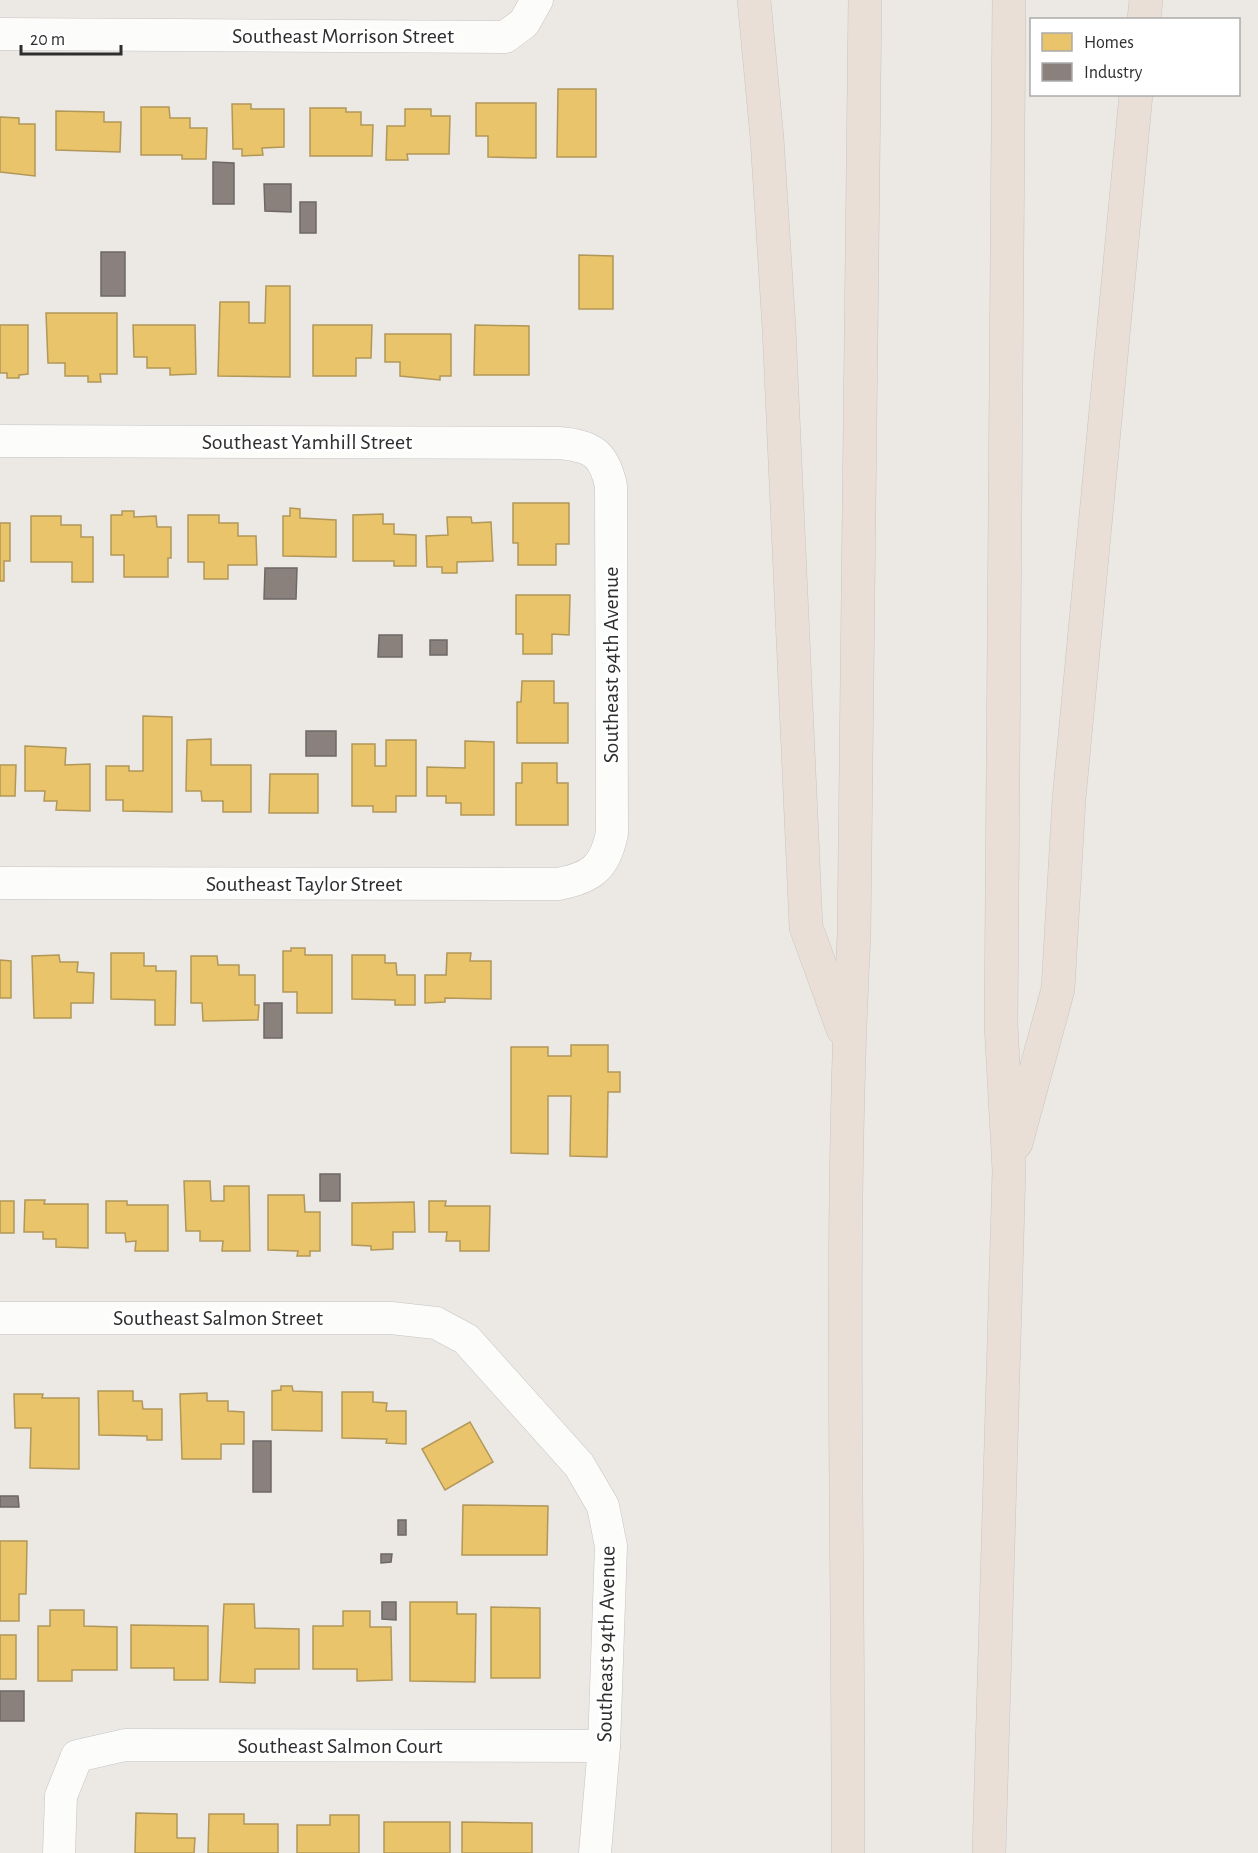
<svg xmlns="http://www.w3.org/2000/svg" width="1258" height="1853" font-family="'Alegreya Sans',sans-serif">
  <style>
    .homes { fill: #e9c46a; stroke: #b19758; stroke-width: 1.5 }
    .industry { fill: #8a817c; stroke: #6e6865; stroke-width: 1.5 }
    .lines { fill: none; stroke-linecap: round; stroke-linejoin: round }
    .minor-casing { stroke: #c5c4c5; stroke-width: 33 }
    .motorway-casing { stroke: #c6c5c4; stroke-width: 34 }
    .minor { stroke: #fcfcfb; stroke-width: 32 }
    .motorway { stroke: #eadfd6; stroke-width: 33 }
    .labels { text-anchor: middle; dominant-baseline: central; stroke-width: 6; stroke-linejoin: round; paint-order: stroke }
    .street-label { font-size: 22px; fill: #2e2e2e; stroke: #fff }
  </style>
  <rect width="100%" height="100%" fill="#ece8e4"/>
  <g class="homes">
    <polygon points="558,89 596,89 596,157 557,157"/>
    <polygon points="476,103 536,103 536,158 488,157 488,136 476,136"/>
    <polygon points="232,104 251,104 251,109 284,109 284,147 262,148 263,155 242,156 242,149 233,149"/>
    <polygon points="141,107 169,107 170,118 190,118 190,128 207,128 206,159 182,159 182,155 141,155"/>
    <polygon points="310,108 346,108 346,112 361,112 361,125 373,125 372,156 310,156"/>
    <polygon points="405,109 431,109 431,116 450,116 449,154 407,154 408,160 386,160 387,126 405,126"/>
    <polygon points="56,111 104,112 104,122 121,122 120,152 56,150"/>
    <polygon points="0,117 19,118 19,124 35,124 35,176 0,172"/>
    <polygon points="579,255 613,256 613,309 579,309"/>
    <polygon points="266,286 290,286 290,377 218,376 220,302 249,302 249,323 265,323"/>
    <polygon points="46,313 117,313 117,374 100,374 101,382 88,382 88,376 65,376 65,363 48,363"/>
    <polygon points="0,325 28,325 28,374 19,375 19,378 7,378 7,373 0,373"/>
    <polygon points="133,325 195,325 196,374 170,375 170,368 147,368 147,357 134,357"/>
    <polygon points="313,325 372,325 371,358 356,358 356,376 313,376"/>
    <polygon points="475,325 529,326 529,375 474,375"/>
    <polygon points="385,334 451,334 451,376 440,376 440,380 400,376 400,362 385,362"/>
    <polygon points="513,503 569,503 569,544 556,544 556,565 518,565 518,543 513,543"/>
    <polygon points="290,508 300,509 300,518 336,520 336,557 283,556 283,516 290,516"/>
    <polygon points="122,511 134,511 134,517 156,516 157,527 171,527 171,558 168,558 168,577 124,577 124,555 111,555 111,515 122,515"/>
    <polygon points="383,514 383,524 394,524 394,534 416,535 416,566 394,566 394,561 353,561 353,515"/>
    <polygon points="188,515 219,515 219,523 238,523 238,536 256,536 257,565 228,565 228,579 204,579 204,562 188,562"/>
    <polygon points="31,516 61,516 61,525 81,525 81,537 93,537 93,582 72,582 72,562 31,562"/>
    <polygon points="447,517 471,517 472,523 491,522 493,561 457,562 457,573 442,573 442,567 427,567 426,536 448,535"/>
    <polygon points="0,523 10,523 10,561 4,561 4,581 0,581"/>
    <polygon points="516,595 570,595 569,635 552,634 552,654 523,654 523,634 516,634"/>
    <polygon points="522,681 554,681 554,703 568,703 568,743 517,743 517,702 521,702"/>
    <polygon points="143,716 172,717 172,812 123,811 123,800 106,800 106,766 129,766 129,771 143,771"/>
    <polygon points="211,739 211,765 251,765 251,812 223,812 223,801 202,801 201,791 186,791 187,740"/>
    <polygon points="386,740 416,740 416,796 396,796 396,812 373,812 373,806 352,806 352,744 375,744 375,766 386,766"/>
    <polygon points="465,741 494,742 494,815 461,815 461,803 446,803 446,796 427,796 427,767 465,768"/>
    <polygon points="25,746 66,748 65,765 90,764 90,811 56,810 57,801 44,801 45,791 25,791"/>
    <polygon points="522,763 557,763 557,783 568,783 568,825 516,825 516,783 522,783"/>
    <polygon points="0,765 16,765 15,796 0,796"/>
    <polygon points="270,774 318,774 318,813 269,813"/>
    <polygon points="291,948 305,948 305,955 332,955 332,1013 297,1013 297,992 283,992 283,951 291,951"/>
    <polygon points="111,953 144,953 144,966 156,966 156,971 176,971 175,1025 155,1025 155,1000 111,999"/>
    <polygon points="447,953 471,953 470,961 491,961 491,999 445,998 445,1002 425,1003 425,975 446,975"/>
    <polygon points="59,955 60,962 78,962 77,972 94,973 93,1003 71,1003 71,1018 34,1018 32,956"/>
    <polygon points="352,955 385,955 385,963 396,963 397,975 415,975 415,1005 395,1005 395,1000 352,999"/>
    <polygon points="191,956 217,956 218,965 239,965 239,975 255,975 255,1005 259,1005 258,1020 203,1021 202,1003 191,1003"/>
    <polygon points="0,960 11,961 11,998 0,998"/>
    <polygon points="571,1045 608,1045 608,1072 620,1072 620,1092 608,1092 607,1157 570,1156 571,1096 548,1096 548,1154 511,1153 511,1047 548,1047 548,1056 571,1056"/>
    <polygon points="184,1181 210,1181 211,1201 224,1201 224,1186 249,1186 250,1251 222,1251 223,1241 200,1241 200,1231 186,1231"/>
    <polygon points="268,1195 304,1195 305,1212 320,1212 320,1251 310,1251 310,1256 297,1256 298,1251 268,1250"/>
    <polygon points="25,1200 45,1200 44,1204 88,1204 88,1248 56,1247 56,1239 43,1239 43,1232 24,1232"/>
    <rect x="0" y="1201" width="14" height="32"/>
    <polygon points="106,1201 127,1201 127,1205 168,1205 168,1251 135,1251 136,1241 126,1242 125,1233 106,1233"/>
    <polygon points="429,1201 446,1201 445,1206 490,1206 489,1251 460,1251 460,1241 446,1241 447,1232 429,1232"/>
    <polygon points="414,1202 415,1232 393,1232 393,1249 371,1250 371,1246 352,1245 352,1203"/>
    <polygon points="281,1386 292,1386 293,1391 322,1392 322,1431 272,1430 272,1391 281,1390"/>
    <polygon points="98,1391 133,1391 133,1401 142,1401 143,1409 162,1409 162,1440 147,1440 147,1436 99,1435"/>
    <polygon points="342,1392 373,1392 373,1402 387,1403 386,1411 406,1411 406,1444 386,1443 387,1439 342,1438"/>
    <polygon points="207,1393 207,1401 228,1401 228,1411 244,1412 244,1444 221,1444 221,1459 182,1459 180,1394"/>
    <polygon points="14,1394 43,1394 42,1398 79,1398 79,1469 30,1468 31,1428 15,1428"/>
    <polygon points="470,1422 493,1462 445,1490 422,1449"/>
    <polygon points="463,1505 548,1506 547,1555 462,1555"/>
    <polygon points="0,1541 27,1541 26,1594 19,1594 19,1621 0,1621"/>
    <polygon points="410,1602 457,1602 457,1614 476,1614 475,1682 410,1681"/>
    <polygon points="224,1604 254,1604 255,1628 299,1629 299,1669 255,1669 255,1683 220,1682"/>
    <polygon points="491,1607 540,1608 540,1678 491,1678"/>
    <polygon points="50,1610 84,1610 84,1626 117,1627 117,1670 72,1670 72,1681 38,1681 38,1626 50,1626"/>
    <polygon points="343,1611 370,1611 370,1627 391,1627 392,1680 357,1681 357,1669 313,1669 313,1626 343,1626"/>
    <polygon points="131,1625 208,1626 208,1680 174,1680 174,1668 131,1668"/>
    <rect x="0" y="1635" width="16" height="44"/>
    <polygon points="136,1813 177,1814 177,1838 195,1838 194,1853 135,1853"/>
    <polygon points="209,1814 244,1814 244,1824 278,1824 278,1853 208,1853"/>
    <polygon points="330,1815 359,1815 359,1853 297,1853 297,1825 330,1825"/>
    <rect x="384" y="1822" width="66" height="31"/>
    <polygon points="462,1822 532,1823 532,1853 462,1853"/>
  </g>
  <g class="industry">
    <polygon points="213,162 234,163 234,204 213,204"/>
    <polygon points="264,184 291,184 291,212 265,211"/>
    <rect x="300" y="202" width="16" height="31"/>
    <rect x="101" y="252" width="24" height="44"/>
    <polygon points="265,568 297,568 296,599 264,599"/>
    <polygon points="379,635 402,635 402,657 378,657"/>
    <rect x="430" y="640" width="17" height="15"/>
    <rect x="306" y="731" width="30" height="25"/>
    <rect x="264" y="1003" width="18" height="35"/>
    <rect x="320" y="1174" width="20" height="27"/>
    <rect x="253" y="1441" width="18" height="51"/>
    <polygon points="0,1496 18,1496 19,1507 0,1507"/>
    <rect x="398" y="1520" width="8" height="15"/>
    <polygon points="381,1554 392,1554 391,1562 381,1563"/>
    <polygon points="382,1602 396,1602 396,1620 382,1619"/>
    <rect x="0" y="1691" width="24" height="30"/>
  </g>
  <g class="lines">
    <defs>
      <g id="minor">
        <polyline points="0,34 505,37 524,23 537,0"/>
        <path d="M0,441L559,443C592,446 604,453 611,486L612,833C605,868 591,878 558,884L0,883"/>
        <polyline points="0,1318 391,1318 436,1323 466,1339 579,1465 603,1506 611,1546 604,1746 595,1853"/>
        <polyline points="59,1853 61,1796 77,1756 125,1745 604,1746"/>
      </g>
      <g id="motorway">
        <polyline points="754,0 767,138 779,328 806,927 843,1029"/>
        <polyline points="1144,20 1146,0"/>
        <polyline points="1016,1143 1058,989 1069,799 1136,94"/>
        <path d="M848,1853C849,1547 838,1241 854,935L865,0"/>
        <polyline points="989,1853 1009,1170 1001,1025 1009,0"/>
      </g>
    </defs>
    <use href="#minor" class="minor-casing"/>
    <use href="#motorway" class="motorway-casing"/>
    <use href="#minor" class="minor"/>
    <use href="#motorway" class="motorway"/>
  </g>
  <g class="labels">
    <g class="street-label">
      <text x="343" y="36">Southeast Morrison Street</text>
      <text x="307" y="442">Southeast Yamhill Street</text>
      <text transform="translate(611 665) rotate(-90)">Southeast 94th Avenue</text>
      <text x="304" y="884">Southeast Taylor Street</text>
      <text x="218" y="1318">Southeast Salmon Street</text>
      <text transform="translate(606 1644) rotate(-89)">Southeast 94th Avenue</text>
      <text x="340" y="1746">Southeast Salmon Court</text>
    </g>
  </g>
  <rect x="1030" y="18" width="210" height="78" fill="#ffffff" stroke="#ababab" stroke-width="1.5"/>
  <rect x="1042" y="33" width="30" height="18" fill="#e9c46a" stroke="#ababab" stroke-width="1.5"/>
  <text x="1084" y="48" font-size="18" fill="#2e2e2e">Homes</text>
  <rect x="1042" y="63" width="30" height="18" fill="#8a817c" stroke="#ababab" stroke-width="1.5"/>
  <text x="1084" y="78" font-size="18" fill="#2e2e2e">Industry</text>
  <path d="M21 45v9h100v-9" fill="none" stroke="#2e2e2e" stroke-width="3"/>
  <text x="30" y="45" font-size="18" fill="#2e2e2e" stroke="#ffffff" stroke-width="4.5" paint-order="stroke">20 m</text>
</svg>
